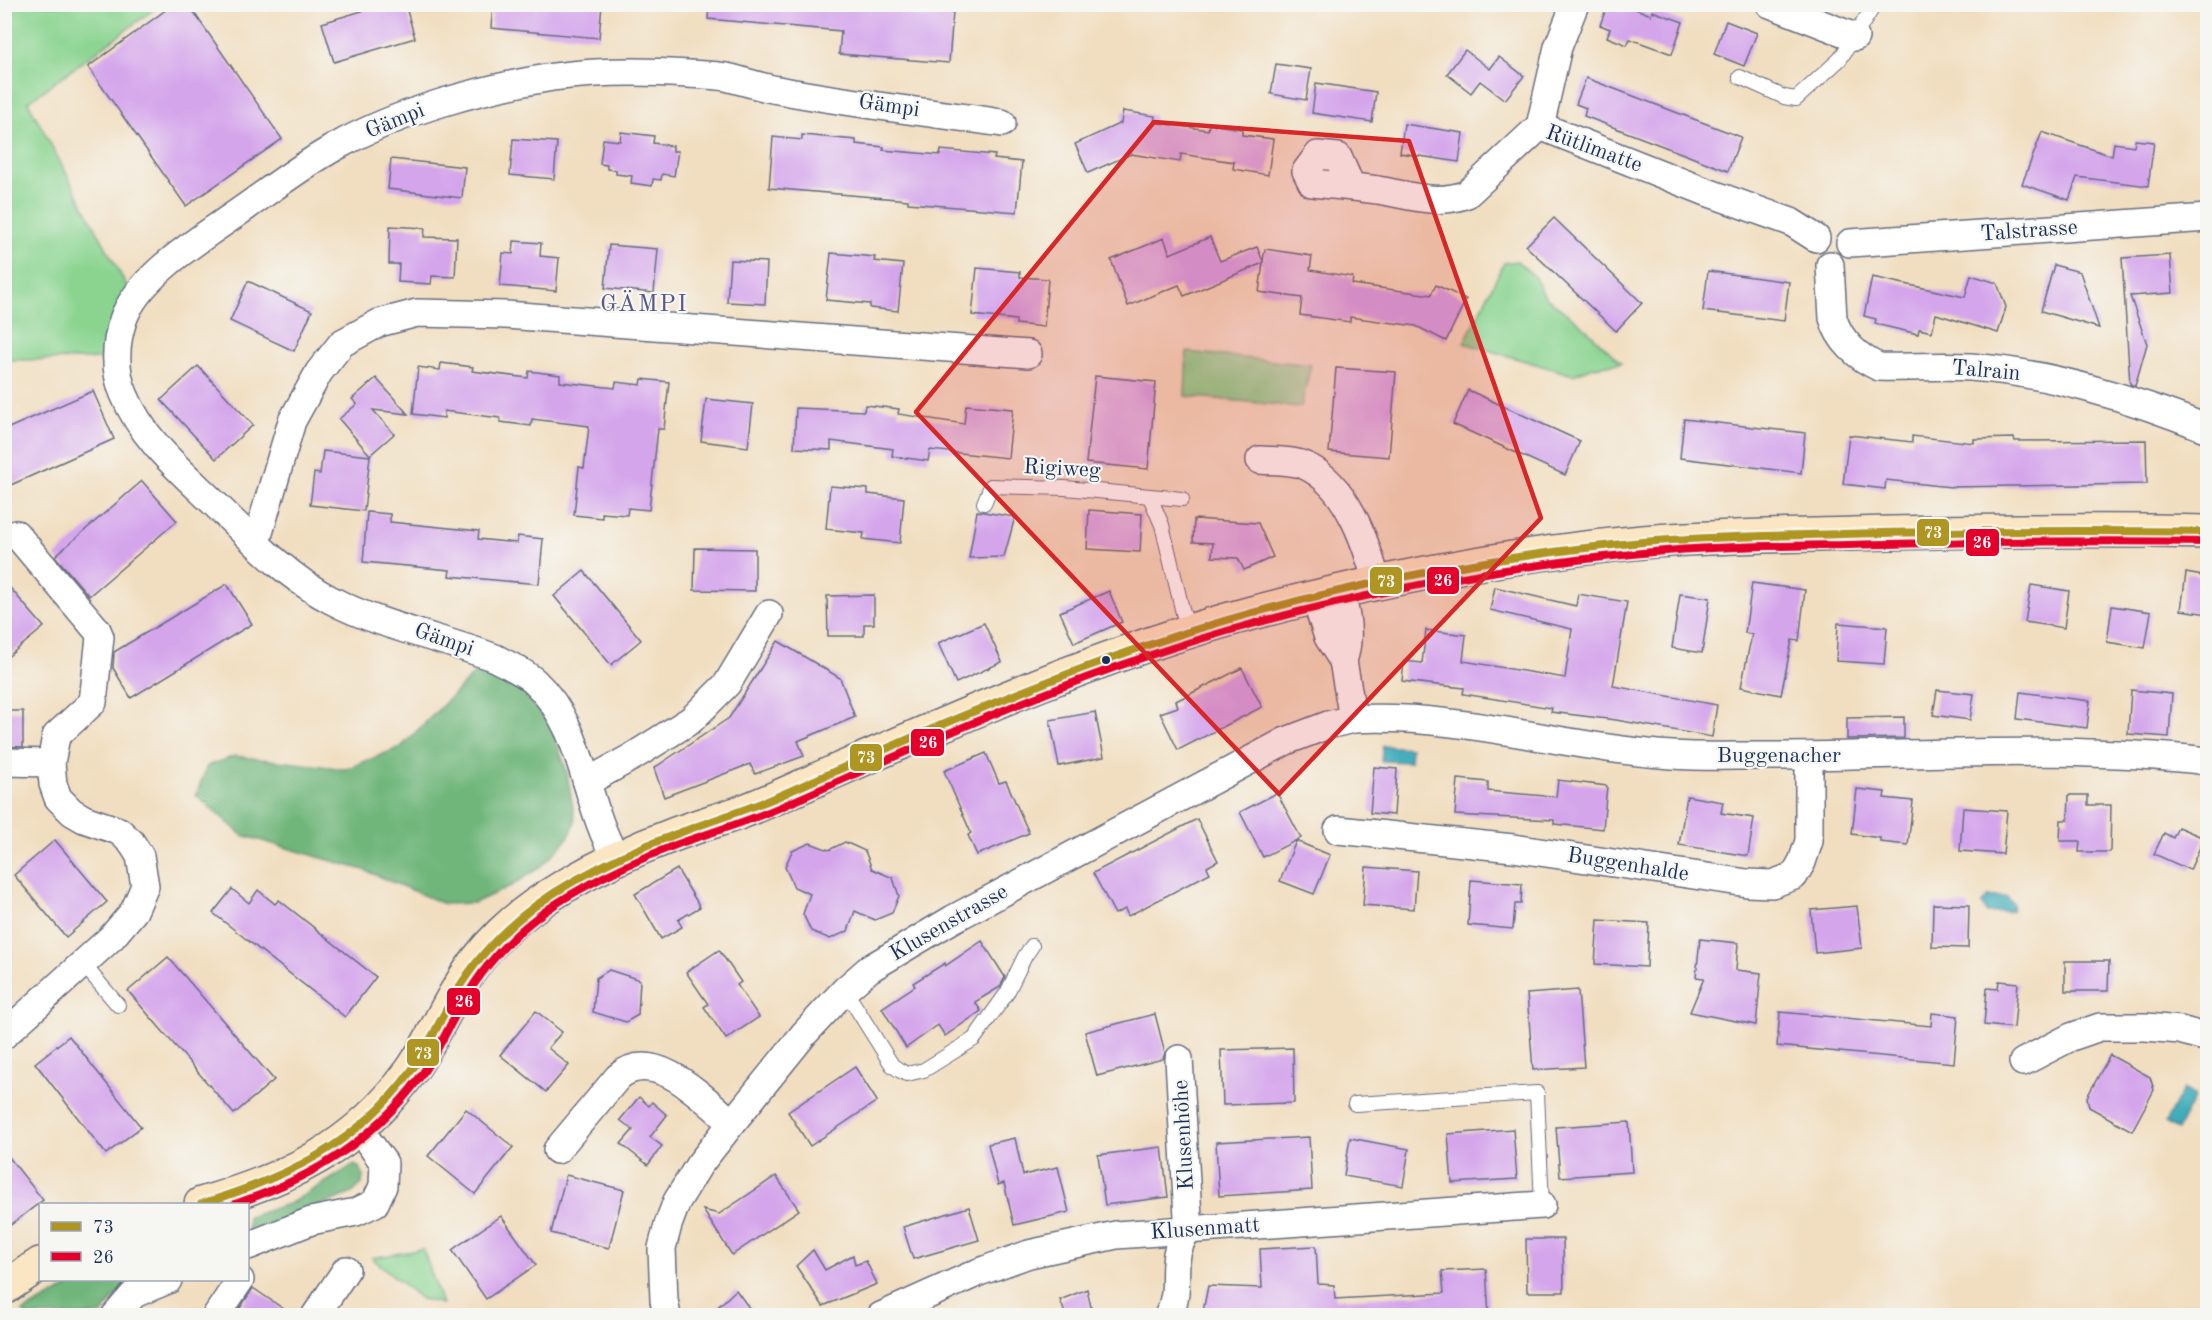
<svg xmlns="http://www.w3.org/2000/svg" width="2212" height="1320" font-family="'Old Standard TT',serif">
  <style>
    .green { fill: #8ad490; stroke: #528277; stroke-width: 1.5 }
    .forest { fill: #6fb67a; stroke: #45726c; stroke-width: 1.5 }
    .water { fill: #3cabb9; stroke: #2c6d8c; stroke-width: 1.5 }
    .building { fill: #d4a5eb }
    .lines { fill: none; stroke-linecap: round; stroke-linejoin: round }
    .lane-casing { stroke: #666c80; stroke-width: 16 }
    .street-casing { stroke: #666c80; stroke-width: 30 }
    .secondary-casing { stroke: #666c80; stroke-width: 36 }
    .lane { stroke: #fff; stroke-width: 14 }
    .street { stroke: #fff; stroke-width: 27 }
    .secondary { stroke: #fbe6c4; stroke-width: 33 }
    .bus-1-casing { stroke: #f6f6f2; stroke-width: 12 }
    .bus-2-casing { stroke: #f6f6f2; stroke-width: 12 }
    .bus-1 { stroke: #af9521; stroke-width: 8 }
    .bus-2 { stroke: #e4002b; stroke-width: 8 }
    .marked { fill: #d62828; fill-opacity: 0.2; stroke: #d62828; stroke-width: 4.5; stroke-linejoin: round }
    .bus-dot { fill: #1b2f5e; stroke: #f6f6f2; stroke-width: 2 }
    .labels { text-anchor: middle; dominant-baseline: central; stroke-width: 4.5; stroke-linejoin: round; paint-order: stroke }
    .street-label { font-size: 22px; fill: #1b2f5e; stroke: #f6f6f2 }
    .neighbourhood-label { font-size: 24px; letter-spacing: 1.5px; fill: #5c588f; stroke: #f6f6f2 }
    .line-badge { stroke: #f6f6f2; stroke-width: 2 }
    .badge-label { font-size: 16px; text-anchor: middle; font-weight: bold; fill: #fff }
  </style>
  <rect width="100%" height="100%" fill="#f6f6f2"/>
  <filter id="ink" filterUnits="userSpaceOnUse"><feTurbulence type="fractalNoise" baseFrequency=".0167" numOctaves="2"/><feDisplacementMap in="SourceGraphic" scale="12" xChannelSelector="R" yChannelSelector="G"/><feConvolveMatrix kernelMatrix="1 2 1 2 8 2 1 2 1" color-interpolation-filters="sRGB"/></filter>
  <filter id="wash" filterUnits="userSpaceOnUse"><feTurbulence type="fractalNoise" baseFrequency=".008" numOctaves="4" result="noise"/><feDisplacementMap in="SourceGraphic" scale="24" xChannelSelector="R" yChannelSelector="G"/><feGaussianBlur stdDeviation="1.35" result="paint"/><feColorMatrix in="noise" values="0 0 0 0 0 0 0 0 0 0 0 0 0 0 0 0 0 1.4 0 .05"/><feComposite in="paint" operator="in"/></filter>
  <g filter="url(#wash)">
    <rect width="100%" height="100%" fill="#f1dec0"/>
    <g class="green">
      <polygon points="4,5 160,5 28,102 130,292 102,359 5,360"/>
      <polygon points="1517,261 1534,276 1545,297 1581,324 1621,363 1594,367 1573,375 1464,343 1504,263"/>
      <polygon points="1187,352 1311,365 1301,407 1185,396"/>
      <polygon points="423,1249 442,1304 421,1299 372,1258"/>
    </g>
    <g class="forest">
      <polygon points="481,667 520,688 551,727 567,772 575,821 571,833 563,844 542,866 511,886 474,903 444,904 364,870 242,835 196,795 207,766 235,756 346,769 401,747"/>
      <polygon points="354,1165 360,1168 363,1175 362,1184 352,1193 248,1234 248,1217 291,1203"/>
      <polygon points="81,1280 143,1280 114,1298 101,1315 27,1316 23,1312"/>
    </g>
    <g class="water">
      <polygon points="1383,746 1411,748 1410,762 1381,761"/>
      <polygon points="1988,897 2007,897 2013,905 2012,910 2007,912 1987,913 1982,904"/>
      <polygon points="2183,1089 2195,1096 2177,1130 2165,1123"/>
    </g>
    <g id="blocks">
      <g class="building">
        <polygon points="174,4 188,4 282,139 186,206 88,67"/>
        <polygon points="385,4 405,4 415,38 334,62 322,23"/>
        <polygon points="493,4 602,4 599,38 491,28"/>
        <polygon points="709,4 927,4 926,10 953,12 949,63 839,54 841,31 708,19"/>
        <polygon points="1608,4 1623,4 1651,15 1652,11 1683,22 1672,54 1630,39 1627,45 1607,37 1610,29 1600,25"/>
        <polygon points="1726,21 1757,33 1744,66 1714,54"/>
        <polygon points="1465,50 1490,69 1499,57 1524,76 1505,100 1480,81 1471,93 1447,74"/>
        <polygon points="1276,64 1311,69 1306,100 1271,94"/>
        <polygon points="1586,78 1741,137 1728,171 1584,116 1586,108 1576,104"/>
        <polygon points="1316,83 1376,92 1372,122 1312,113"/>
        <polygon points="1123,111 1155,116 1154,122 1208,130 1209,124 1242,129 1242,135 1273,139 1268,175 1233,169 1234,162 1181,154 1180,162 1131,154 1088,173 1075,144 1121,123"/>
        <polygon points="1404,124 1463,133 1459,162 1400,153"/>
        <polygon points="621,132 654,136 653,143 673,146 673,151 678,151 674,176 662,174 661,180 653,179 652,186 631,183 632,176 616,174 616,170 607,169 607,165 600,164 603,139 620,141"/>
        <polygon points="2042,132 2112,156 2114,143 2134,146 2135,140 2154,142 2148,186 2077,177 2069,200 2022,184"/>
        <polygon points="802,135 856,140 856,144 884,147 883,150 940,155 941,150 995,155 994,159 1022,162 1017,212 908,203 908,200 769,188 773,137 802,140"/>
        <polygon points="513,139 557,142 554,179 510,175"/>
        <polygon points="391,159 465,167 462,198 388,189"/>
        <polygon points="1554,218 1642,303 1616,331 1526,246"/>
        <polygon points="390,226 425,228 424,237 457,238 455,277 432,276 431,284 398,282 399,264 389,264"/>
        <polygon points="1210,237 1220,261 1257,247 1263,261 1265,249 1312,256 1310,270 1353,277 1352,284 1431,295 1436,285 1466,299 1446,341 1416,326 1350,317 1350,322 1300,315 1302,298 1259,292 1263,263 1184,296 1179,285 1128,306 1111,260 1164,238 1170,254"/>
        <polygon points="514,241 541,243 540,256 559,258 556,291 500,286 503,253 513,254"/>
        <polygon points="609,245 658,249 654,293 605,288"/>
        <polygon points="831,253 875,257 874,261 903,264 898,311 870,308 870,304 826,300"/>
        <polygon points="2170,255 2173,293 2130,296 2147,344 2135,386 2130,384 2122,258"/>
        <polygon points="730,260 767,262 765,304 727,302"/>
        <polygon points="2054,265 2080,272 2099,328 2041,311"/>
        <polygon points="977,268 1020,272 1020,277 1048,279 1044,327 1016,324 1016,320 972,315"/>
        <polygon points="1708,271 1789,282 1784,321 1703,311"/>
        <polygon points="1971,275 1997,283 2006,307 1998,333 1936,314 1932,332 1919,329 1918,334 1875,324 1876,319 1864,316 1872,277 1965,297"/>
        <polygon points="248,281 312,311 294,351 230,321"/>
        <polygon points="441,363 473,367 472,371 528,378 529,371 560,375 560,382 615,388 616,382 641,385 642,379 669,382 664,429 658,429 649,510 628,508 627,515 602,513 602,518 574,515 579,467 584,468 589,426 532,419 531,426 500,422 500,418 444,411 444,418 413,414 418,367 440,370"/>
        <polygon points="198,366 253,425 216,459 161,400"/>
        <polygon points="1336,368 1396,372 1389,457 1329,452"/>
        <polygon points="1095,376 1156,382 1148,469 1086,463"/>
        <polygon points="376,378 408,414 373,410 394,434 370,455 339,419 357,404 352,399"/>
        <polygon points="1468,390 1580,441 1565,475 1453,424"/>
        <polygon points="93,391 114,439 4,488 4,430"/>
        <polygon points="706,399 753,404 748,447 701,441"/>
        <polygon points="865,405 899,409 898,414 964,424 966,405 1013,409 1008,458 930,450 928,461 892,456 893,449 831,441 831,450 794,448 796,408 864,411"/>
        <polygon points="1684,419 1805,433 1801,473 1680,458"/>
        <polygon points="1849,435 1912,442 1912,436 1974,443 1974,439 2014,438 2015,441 2146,440 2147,484 1951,487 1886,480 1885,489 1843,484"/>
        <polygon points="323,451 370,456 364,511 310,505 314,473 320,474"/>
        <polygon points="142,481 177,521 89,596 55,556"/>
        <polygon points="830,486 868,489 868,494 904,498 900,543 863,539 864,533 826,529"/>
        <polygon points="1089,510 1142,514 1140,552 1087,549"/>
        <polygon points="977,511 1015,517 1004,557 969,558"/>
        <polygon points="367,512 390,514 390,522 479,531 478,539 517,543 518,536 543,539 539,584 449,576 450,570 363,562"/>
        <polygon points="1194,519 1258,523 1273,557 1244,570 1238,558 1212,557 1213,543 1193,542"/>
        <polygon points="695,548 755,549 755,591 694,590"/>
        <polygon points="584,571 641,640 611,665 554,596"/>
        <polygon points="2186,573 2208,577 2208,614 2181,610"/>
        <polygon points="4,581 44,627 4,660"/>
        <polygon points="1752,583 1805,590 1799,641 1792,640 1781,695 1741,687 1752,634 1745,633"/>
        <polygon points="227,584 252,624 131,698 113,668 114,652"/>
        <polygon points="2031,585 2069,591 2064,628 2025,622"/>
        <polygon points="1495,587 1576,606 1578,594 1627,602 1613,686 1717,705 1712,737 1616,720 1551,712 1552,708 1463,694 1464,688 1402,681 1404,661 1422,663 1426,630 1466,635 1463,661 1565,678 1572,629 1490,610"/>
        <polygon points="1109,591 1122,622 1074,643 1060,612"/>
        <polygon points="1680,594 1710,598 1702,653 1672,648"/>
        <polygon points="874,595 874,624 864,624 864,636 828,636 827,596"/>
        <polygon points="2112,606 2151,612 2145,648 2107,642"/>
        <polygon points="984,623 1002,662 956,683 938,643"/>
        <polygon points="1838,623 1887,627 1884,664 1836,661"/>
        <polygon points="778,641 840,678 855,717 798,741 804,756 755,774 750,764 664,797 654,768 729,718"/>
        <polygon points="1242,668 1262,707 1178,750 1160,713 1178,707 1176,701"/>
        <polygon points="1937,690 1974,694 1970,720 1933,715"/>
        <polygon points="2131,690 2172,694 2169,737 2128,734"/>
        <polygon points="2020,692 2090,701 2087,728 2017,719"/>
        <polygon points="4,711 23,711 23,747 4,746"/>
        <polygon points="1095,712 1104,757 1059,766 1050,720"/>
        <polygon points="1904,717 1904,738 1847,739 1847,718"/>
        <polygon points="986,753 999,783 1006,781 1029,833 977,855 968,835 971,833 944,771"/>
        <polygon points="1374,767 1397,769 1394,815 1370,813"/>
        <polygon points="1458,779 1488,782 1488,791 1556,797 1558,780 1607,786 1603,829 1554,824 1554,820 1455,815"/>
        <polygon points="1857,789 1885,792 1884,798 1913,801 1908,845 1880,842 1880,838 1852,834"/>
        <polygon points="1277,793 1301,838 1263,857 1240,812"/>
        <polygon points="2069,795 2088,795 2088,805 2111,805 2110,852 2079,852 2080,841 2060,841 2061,820 2068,820"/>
        <polygon points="1687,796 1723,802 1721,813 1754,818 1748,856 1679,845"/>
        <polygon points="1963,808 2007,811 2003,854 1960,851"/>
        <polygon points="1197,819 1218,861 1207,867 1210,873 1128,916 1125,909 1115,914 1093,873"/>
        <polygon points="2178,827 2204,838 2190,870 2154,854 2164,833 2173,838"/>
        <polygon points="55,840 107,902 66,937 14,875"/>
        <polygon points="1296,841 1330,855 1314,894 1280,881"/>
        <polygon points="845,842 865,851 872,869 893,878 899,896 892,913 875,920 855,911 848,931 830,939 811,931 803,914 810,894 794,887 785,867 792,851 810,843 829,850"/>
        <polygon points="1366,867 1417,871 1414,909 1363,905"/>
        <polygon points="677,869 700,907 678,920 682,927 661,939 635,894"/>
        <polygon points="1471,880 1522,884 1521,904 1515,904 1513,929 1468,925"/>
        <polygon points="232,889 249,903 258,890 275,904 279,900 376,977 345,1017 213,913"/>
        <polygon points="1933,904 1969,905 1968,948 1932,947"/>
        <polygon points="1857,906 1862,948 1815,953 1811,910"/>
        <polygon points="1598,920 1649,923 1647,967 1595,964"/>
        <polygon points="1700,939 1738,943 1736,970 1761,973 1756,1025 1690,1012 1704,978 1696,977"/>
        <polygon points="982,941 1005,977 1000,987 975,1002 981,1011 945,1036 938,1025 906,1048 882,1008 915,986 913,983 945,963 945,966"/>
        <polygon points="719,950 741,982 737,985 759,1017 726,1039 704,1007 708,1004 686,972"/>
        <polygon points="168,957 274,1080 234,1114 128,991"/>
        <polygon points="2065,961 2109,961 2108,991 2065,991"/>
        <polygon points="609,970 640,980 638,1015 626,1022 593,1012 596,978"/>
        <polygon points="1999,981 2018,983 2014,1028 1984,1025 1987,988 1998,989"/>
        <polygon points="1578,990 1584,1067 1533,1070 1527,994"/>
        <polygon points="536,1011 562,1032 548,1048 569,1065 546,1092 500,1055"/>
        <polygon points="1780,1012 1931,1026 1932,1013 1958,1016 1954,1063 1777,1046"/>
        <polygon points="1155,1014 1165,1053 1163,1059 1097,1076 1085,1032"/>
        <polygon points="69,1036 141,1127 106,1154 35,1063"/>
        <polygon points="1293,1048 1294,1103 1223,1105 1221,1050"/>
        <polygon points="2110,1055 2150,1077 2154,1090 2132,1131 2089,1107 2087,1097"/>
        <polygon points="855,1067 877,1101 810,1146 788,1112"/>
        <polygon points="639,1097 649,1106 652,1102 667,1115 650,1137 662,1146 648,1165 621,1144 633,1130 620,1120"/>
        <polygon points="466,1109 513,1147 475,1194 428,1156"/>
        <polygon points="1629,1122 1632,1172 1560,1177 1556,1127"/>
        <polygon points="1513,1129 1517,1179 1452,1183 1448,1134"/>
        <polygon points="1309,1137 1312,1190 1219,1196 1216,1142"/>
        <polygon points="1015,1138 1023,1175 1058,1167 1069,1212 1014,1225 1004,1183 998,1185 988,1144"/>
        <polygon points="1350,1138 1409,1149 1403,1186 1344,1176"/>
        <polygon points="1162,1147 1168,1197 1105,1205 1098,1155"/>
        <polygon points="4,1151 43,1200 4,1230"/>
        <polygon points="566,1175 624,1190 609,1248 551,1233"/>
        <polygon points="776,1176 799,1210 732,1255 703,1210 719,1214"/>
        <polygon points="969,1207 979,1240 913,1259 903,1227"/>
        <polygon points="501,1216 536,1265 486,1299 452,1250"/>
        <polygon points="1526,1239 1563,1239 1564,1292 1527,1292"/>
        <polygon points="1316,1246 1318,1284 1334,1285 1335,1299 1444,1293 1442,1271 1486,1269 1489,1316 1202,1316 1208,1286 1262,1288 1260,1249"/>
        <polygon points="813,1250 825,1270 853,1255 855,1265 866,1261 877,1284 823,1306 796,1266"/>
        <polygon points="253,1288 294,1316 235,1316"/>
        <polygon points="1087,1289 1093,1316 1066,1316 1060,1300"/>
        <polygon points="736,1290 755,1316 708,1316"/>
      </g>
    </g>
  </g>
  <g filter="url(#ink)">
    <use href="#blocks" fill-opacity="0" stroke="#666c80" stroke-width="1.5"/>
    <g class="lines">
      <defs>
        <g id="lane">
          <polyline points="1740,77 1784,97 1796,99 1840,59 1875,4"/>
          <polyline points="1150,497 1162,525 1183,613 1190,631"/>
          <polyline points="984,503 991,486 1065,488 1182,499"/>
          <polyline points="83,964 118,1005"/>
          <polyline points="845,990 892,1065 899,1070 907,1074 924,1070 974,1039 1007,993 1025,956 1032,946"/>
          <polyline points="1355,1104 1537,1093 1542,1205"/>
        </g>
        <g id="street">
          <polyline points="1770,4 1855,37"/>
          <polyline points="1540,126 1558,47 1575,4"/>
          <path d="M1351,186L1338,157L1318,155L1306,171L1312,183C1334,185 1356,187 1378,190C1409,195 1437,206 1467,194L1540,126L1704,191L1791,222L1816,238"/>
          <polyline points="1850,243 2208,218"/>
          <path d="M1830,265L1833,318C1839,340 1858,358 1879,367C1909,368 1940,365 1970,367C2047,372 2137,400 2208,429"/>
          <path d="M1260,460C1274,461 1294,460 1306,466C1347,485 1366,542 1377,583"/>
          <polyline points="256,543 292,421 319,372 342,343 379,323 417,313 506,315 1028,354"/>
          <path d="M1340,591C1347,615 1351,637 1343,661"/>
          <path d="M1353,719C1460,713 1565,748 1672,755C1701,757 1730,756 1758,756C1908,757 2059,744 2208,761"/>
          <polyline points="4,762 51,763"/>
          <polyline points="587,782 632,757 691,720 727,684 769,614"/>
          <polyline points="1338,830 1513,848 1747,883 1772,884 1794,876 1802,862 1809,841 1809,756"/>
          <path d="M616,858C583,801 585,728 534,681C523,671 508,665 495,658C442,638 380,626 331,600C287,577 250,538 215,504C181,471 142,439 124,394C114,371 115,344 123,320C138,275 205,236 243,209C274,187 304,164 337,146C400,111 483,88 553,77C597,71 644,71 689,74C701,75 714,75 726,77C744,81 760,87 778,90C852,104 928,112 1002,123"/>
          <polyline points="4,1035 112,937 134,911 145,886 140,856 131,842 119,831 84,819 72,812 58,798 53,784 51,763 56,736 93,702 100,637 97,630 16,534"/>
          <polyline points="2023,1062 2071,1037 2100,1027 2146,1027 2180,1030 2208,1038"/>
          <path d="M557,1150L618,1077C654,1045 705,1100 732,1123"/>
          <polyline points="248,1246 311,1221 356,1212 375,1203 383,1186 384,1163 359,1129"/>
          <polyline points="115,1316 134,1294 168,1280"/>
          <polyline points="216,1316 240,1280"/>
          <polyline points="315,1316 346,1270"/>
          <polyline points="667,1316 664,1300 662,1248 668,1225 677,1201 699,1165 732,1123 804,1034 845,990 869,969 953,919 1286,741 1328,725 1353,719 1343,661 1328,637 1315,597"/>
          <polyline points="881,1316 979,1272 1029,1254 1116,1235 1542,1205"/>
          <path d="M1168,1316C1180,1293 1173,1278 1177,1254C1180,1241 1187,1231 1188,1217L1179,1059"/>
        </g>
        <g id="secondary">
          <path d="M201,1204C290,1178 355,1148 411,1071C428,1047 440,1020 455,994C482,946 516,915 563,887C599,866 635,849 673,835C694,827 715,821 736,814C764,804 791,791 818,779C959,717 1102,653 1252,613C1380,579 1511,554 1643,542C1713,536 1783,536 1853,534C1972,531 2089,529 2208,532"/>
          <polyline points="4,1288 40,1264"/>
        </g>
      </defs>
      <use href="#lane" class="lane-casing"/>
      <use href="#street" class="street-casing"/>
      <use href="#secondary" class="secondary-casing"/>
      <use href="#lane" class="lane"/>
      <use href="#street" class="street"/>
      <use href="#secondary" class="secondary"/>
      <defs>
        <path id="bus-1" d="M201,1204C287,1177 357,1145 411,1071C429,1047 440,1019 455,994C484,945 524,909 574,881C606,863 640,847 674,835C712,820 751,809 788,792C939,725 1092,657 1252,613C1380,578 1512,554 1643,542C1710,536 1776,536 1842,534C1964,531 2086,530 2208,532"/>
        <path id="bus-2" d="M235,1204C311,1178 371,1143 420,1077C437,1054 448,1027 463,1002C491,953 530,917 579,890C611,872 644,857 678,844C715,831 753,820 790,803C942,735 1095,666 1256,623C1382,589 1512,565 1642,553C1710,546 1779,546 1848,545C1968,542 2088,540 2208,542"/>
      </defs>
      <use href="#bus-1" class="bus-1-casing"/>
      <use href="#bus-2" class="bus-2-casing"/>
      <use href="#bus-1" class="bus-1"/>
      <use href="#bus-2" class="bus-2"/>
    </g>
  </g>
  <path class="marked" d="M1154,122L1409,141L1541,518L1279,794L916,412Z"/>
  <circle class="bus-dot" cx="1106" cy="660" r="5"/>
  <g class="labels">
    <g class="street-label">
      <text transform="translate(889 106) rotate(8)">Gämpi</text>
      <text transform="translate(395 121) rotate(-22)">Gämpi</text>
      <text transform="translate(1594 149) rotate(20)">Rütlimatte</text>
      <text transform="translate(2029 231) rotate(-4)">Talstrasse</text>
      <text transform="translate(1986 371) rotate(5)">Talrain</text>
      <text transform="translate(1062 469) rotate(3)">Rigiweg</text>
      <text transform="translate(444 640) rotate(19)">Gämpi</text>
      <text x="1779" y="756">Buggenacher</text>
      <text transform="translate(1628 865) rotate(9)">Buggenhalde</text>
      <text transform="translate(949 923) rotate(-30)">Klusenstrasse</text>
      <text transform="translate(1184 1135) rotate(-93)">Klusenhöhe</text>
      <text transform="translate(1205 1229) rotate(-4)">Klusenmatt</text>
    </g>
    <g class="neighbourhood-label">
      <text x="644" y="305">GÄMPI</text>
    </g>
  </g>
  <g class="line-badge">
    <rect x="1916" y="518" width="34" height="29" rx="6" fill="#af9521"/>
    <rect x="1965" y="528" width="35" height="29" rx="6" fill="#e4002b"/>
    <rect x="1426" y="566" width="34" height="29" rx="6" fill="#e4002b"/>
    <rect x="1369" y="566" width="34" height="29" rx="6" fill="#af9521"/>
    <rect x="910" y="728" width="35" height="29" rx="6" fill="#e4002b"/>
    <rect x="849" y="743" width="34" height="29" rx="6" fill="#af9521"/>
    <rect x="446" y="987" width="35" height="29" rx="6" fill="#e4002b"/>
    <rect x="406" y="1038" width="34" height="29" rx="6" fill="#af9521"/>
  </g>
  <g class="badge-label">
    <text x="1933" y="538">73</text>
    <text x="1982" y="548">26</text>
    <text x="1443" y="586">26</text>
    <text x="1386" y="587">73</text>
    <text x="928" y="748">26</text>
    <text x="866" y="763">73</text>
    <text x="464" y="1007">26</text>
    <text x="423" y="1059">73</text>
  </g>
  <rect width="2212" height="1320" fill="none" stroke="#f6f6f2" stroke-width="24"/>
  <rect x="39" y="1203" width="210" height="78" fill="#f6f6f2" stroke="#9ea6b7" stroke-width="1.5"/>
  <rect x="51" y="1222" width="30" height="9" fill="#af9521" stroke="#9ea6b7" stroke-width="1.5"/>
  <text x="93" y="1233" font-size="18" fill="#1b2f5e">73</text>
  <rect x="51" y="1252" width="30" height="9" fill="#e4002b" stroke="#9ea6b7" stroke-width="1.5"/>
  <text x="93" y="1263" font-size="18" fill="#1b2f5e">26</text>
</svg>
